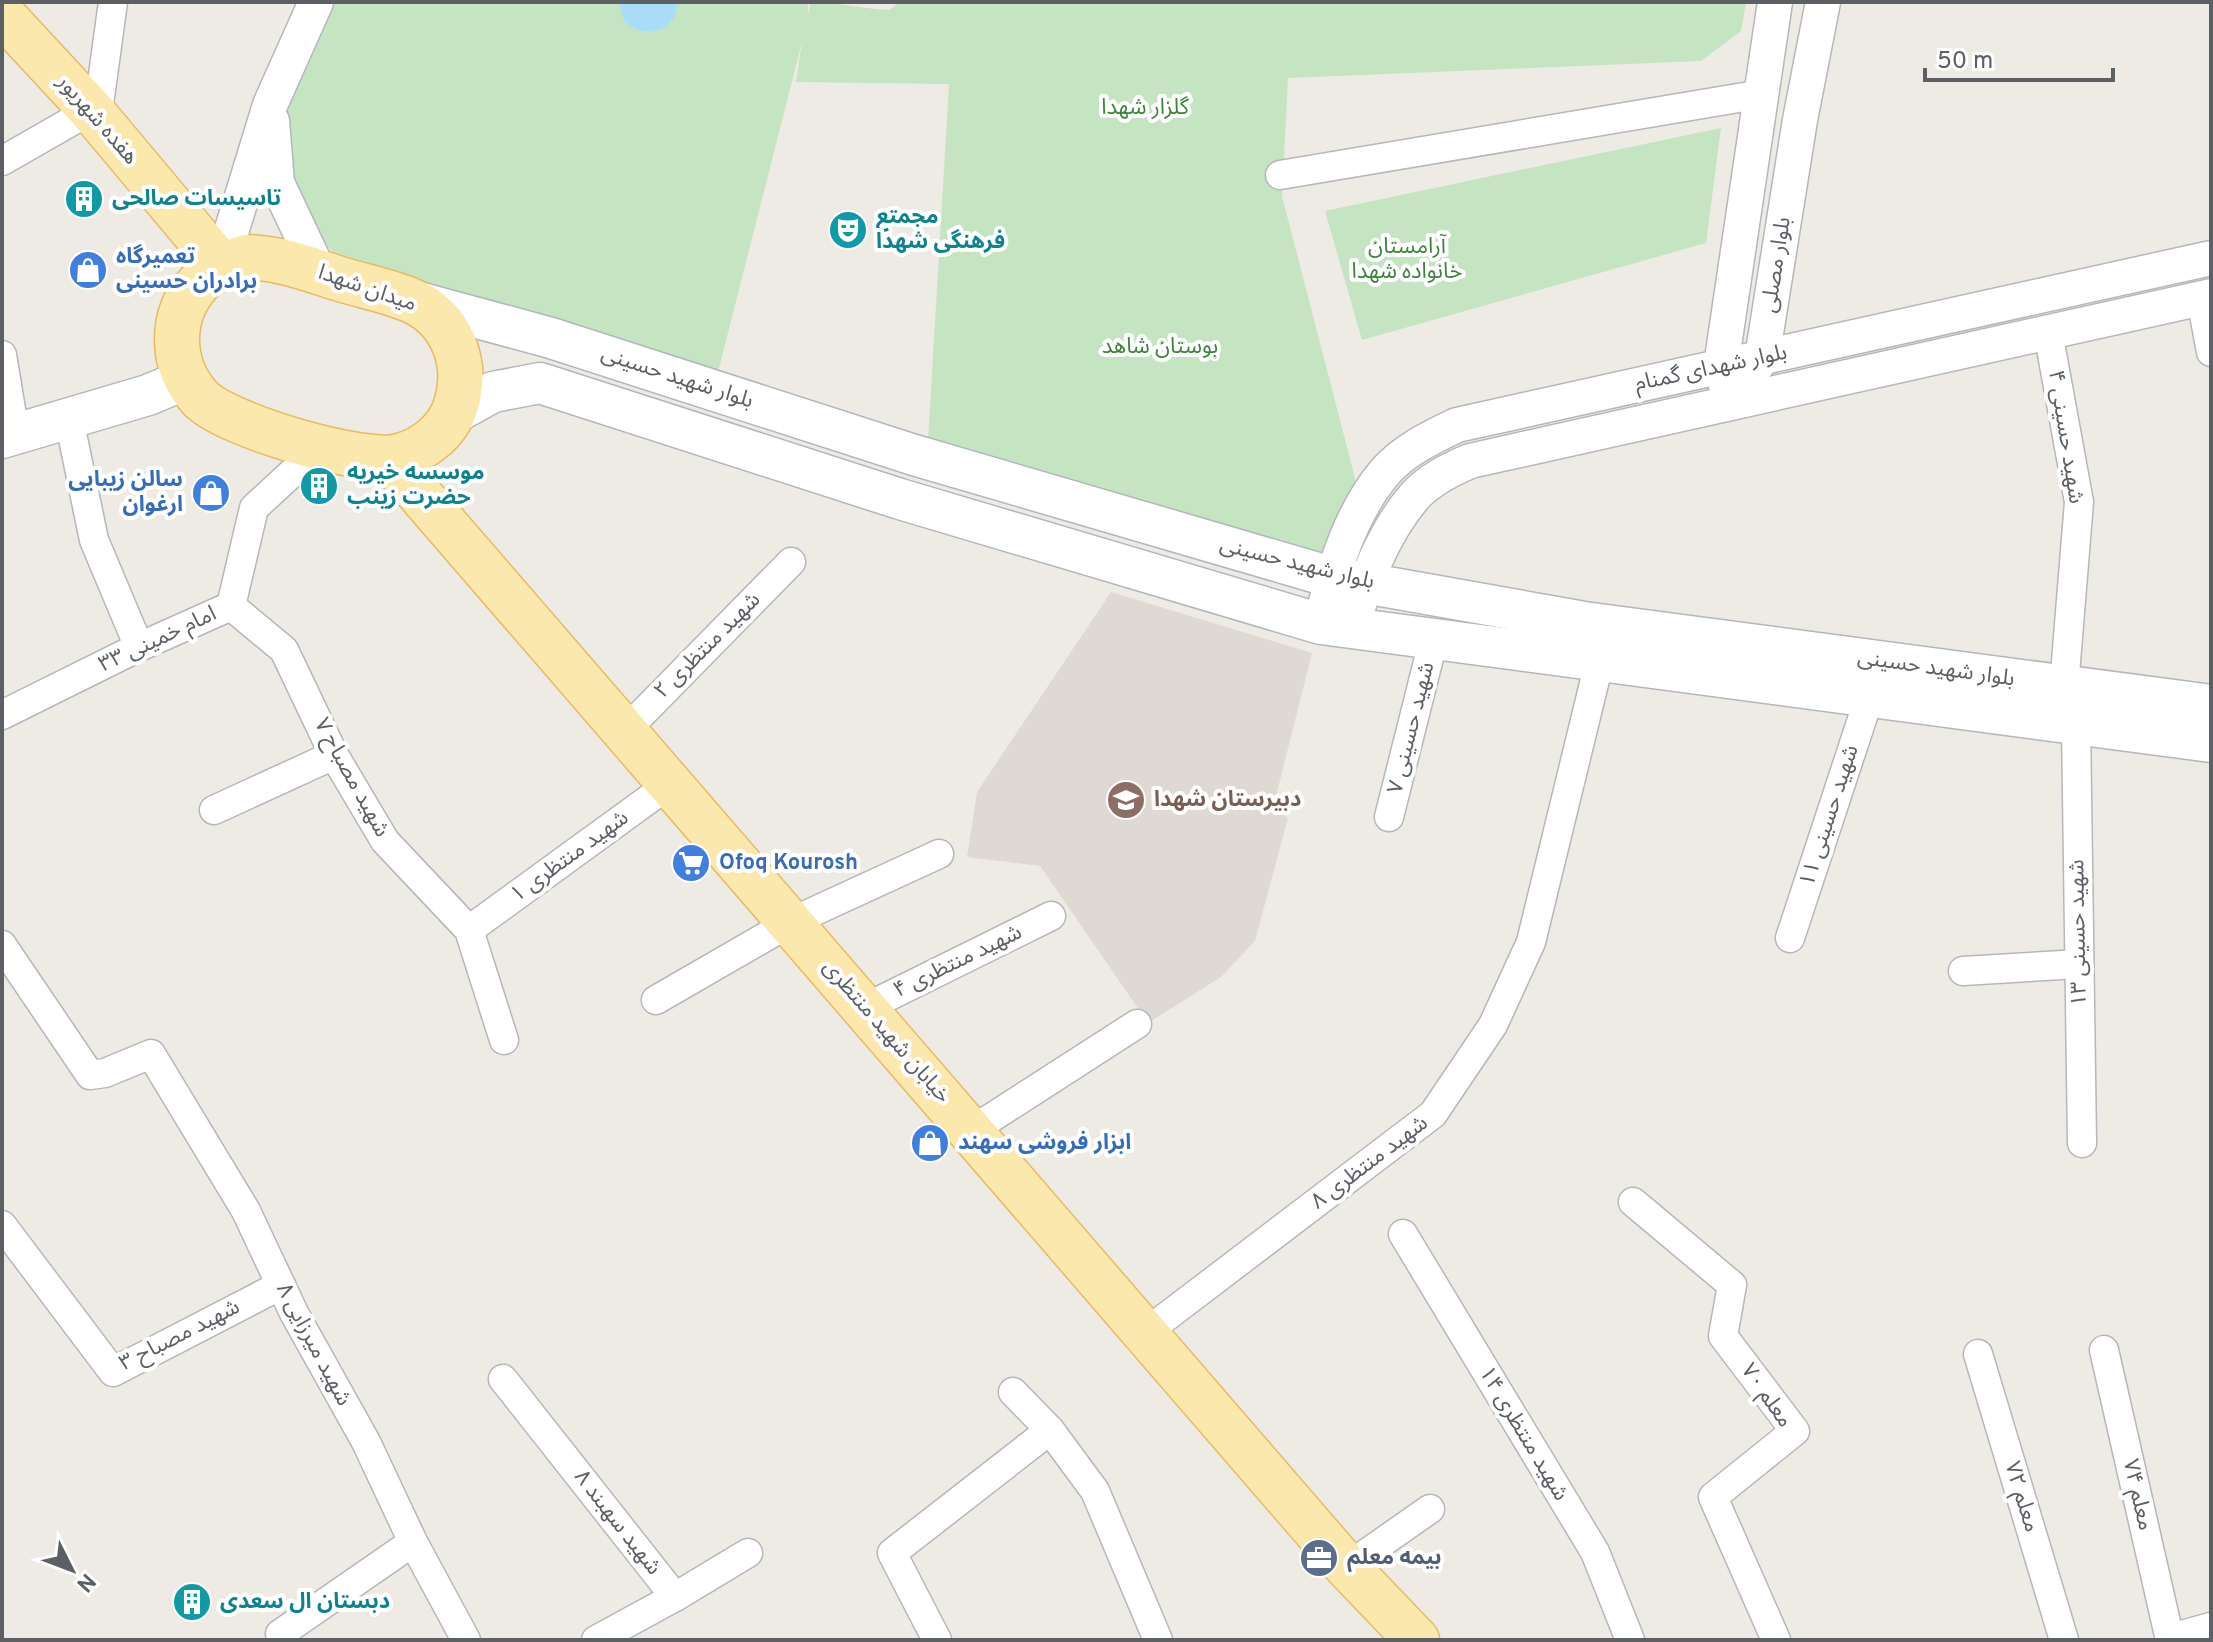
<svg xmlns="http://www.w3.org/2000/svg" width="2213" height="1642" font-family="Overpass,'Noto Sans Arabic',sans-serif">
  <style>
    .education { fill: #dedad3 }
    .green { fill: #c5e4c2 }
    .water { fill: #a9dcf9 }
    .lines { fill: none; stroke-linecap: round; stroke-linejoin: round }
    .minor-casing { stroke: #b5b7ba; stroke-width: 31 }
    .tertiary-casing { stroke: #b5b7ba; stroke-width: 37 }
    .secondary-casing { stroke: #b3b7bb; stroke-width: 43 }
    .primary-casing { stroke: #e8ba63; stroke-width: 47 }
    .minor { stroke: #fff; stroke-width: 28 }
    .tertiary { stroke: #fff; stroke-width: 34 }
    .secondary { stroke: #fff; stroke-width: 40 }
    .primary { stroke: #fae8ad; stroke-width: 44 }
    .labels { text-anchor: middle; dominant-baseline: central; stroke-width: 8; stroke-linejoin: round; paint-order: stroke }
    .park-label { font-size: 22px; fill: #3d843b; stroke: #fff }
    .street-label { font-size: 22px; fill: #5c6064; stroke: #fff }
    .culture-label { font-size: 22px; font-weight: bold; fill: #0d838f; stroke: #fff; text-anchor: start }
    .shop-label { font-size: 22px; font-weight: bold; fill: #366cbe; stroke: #fff; text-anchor: start }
    .education-label { font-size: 22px; font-weight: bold; fill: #785e54; stroke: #fff; text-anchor: start }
    .service-label { font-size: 22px; font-weight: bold; fill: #4e5e75; stroke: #fff; text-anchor: start }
  </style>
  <rect width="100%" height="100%" fill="#eeebe4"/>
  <polygon class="education" points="1111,592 1312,653 1273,808 1288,818 1255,941 1221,977 1148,1023 1040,866 967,857 977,792"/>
  <g class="green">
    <path d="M327,2H808V14L811,2C837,2 862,9 889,10L900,2H1746L1741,31L1701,61L1288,78L1282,196L1356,482L1326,554L928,441L949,84L796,82L802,42L717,376L343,260L318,239L288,187L283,105Z"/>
    <polygon points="1721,128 1706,243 1362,340 1325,211"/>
  </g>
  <path class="water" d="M619,2H677C677,33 644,40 624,21Z"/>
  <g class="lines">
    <defs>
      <g id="minor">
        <polyline points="97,119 113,2"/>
        <polyline points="2,161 91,110"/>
        <polyline points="1280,175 1762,94"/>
        <polyline points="2201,298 2211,352"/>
        <polyline points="2048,332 2079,502 2064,686"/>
        <polyline points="2,355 15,434"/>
        <polyline points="69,419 94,540 139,647"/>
        <polyline points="231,606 284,650 334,755 385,841 469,930 504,1040"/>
        <polyline points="2,715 139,647 231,606 254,508 319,448"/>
        <polyline points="2076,723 2082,1143"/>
        <polyline points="625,731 791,562"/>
        <polyline points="214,810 334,755"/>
        <polyline points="1389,817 1434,638"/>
        <polyline points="469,930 671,783"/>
        <polyline points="1790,938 1870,695"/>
        <polyline points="2,945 90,1075 105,1073 151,1054 246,1211 294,1313 366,1442 413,1542 466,1640"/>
        <polyline points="1963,971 2079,964"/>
        <polyline points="656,1000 791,922 939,854"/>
        <polyline points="865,1008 1051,916"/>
        <polyline points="971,1131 1137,1024"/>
        <polyline points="1633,1202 1732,1285 1723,1336 1795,1431 1713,1497 1776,1640"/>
        <polyline points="2,1225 113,1372 281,1285"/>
        <polyline points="1403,1234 1595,1552 1630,1640"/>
        <polyline points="1145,1333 1433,1114 1493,1025 1531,942 1600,659"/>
        <polyline points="2104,1350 2170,1640"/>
        <polyline points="1978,1354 2064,1640"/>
        <polyline points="503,1379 675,1597 596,1640"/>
        <polyline points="1013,1392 1050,1430 1095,1491 1158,1640"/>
        <polyline points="1347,1567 1430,1509"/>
        <polyline points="675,1597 748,1553"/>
        <polyline points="280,1634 413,1542"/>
        <polyline points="937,1640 892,1553 1050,1430"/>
      </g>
      <g id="tertiary">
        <polyline points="272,121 277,183 319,272"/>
        <polyline points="221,265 270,105 316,2"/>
        <polyline points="1751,373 1762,358 1800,120 1823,2"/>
        <polyline points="1726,385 1721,366 1775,2"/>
        <path d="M1321,624C1332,572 1350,513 1385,472C1404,450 1432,437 1457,425L2211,258"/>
        <path d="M1352,627C1365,582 1382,535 1413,498C1427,481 1449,470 1470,461L2211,296"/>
        <polyline points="2175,1640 2211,1630"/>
      </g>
      <g id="secondary">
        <polyline points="411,300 551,338 914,455 1331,577 1584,622 2211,705"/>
        <polyline points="453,414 493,392 540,383 900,499 1321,624 2211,742"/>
        <polyline points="2,438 148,395 186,379"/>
      </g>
      <g id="primary">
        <polyline points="2,14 91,110 221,265"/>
        <path d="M246,257C280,258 309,269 340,279C363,286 388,291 410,300C452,318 469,363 456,405C448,431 425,449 400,456C363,466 225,425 200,398C170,365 169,316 199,283C211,269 229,263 246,257Z"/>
        <polyline points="389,459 1347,1567 1417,1640"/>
      </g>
    </defs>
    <use href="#minor" class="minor-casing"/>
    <use href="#tertiary" class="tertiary-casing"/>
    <use href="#secondary" class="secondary-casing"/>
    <use href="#primary" class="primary-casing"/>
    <use href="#minor" class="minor"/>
    <use href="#tertiary" class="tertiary"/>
    <use href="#secondary" class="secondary"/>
    <use href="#primary" class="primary"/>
  </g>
  <defs>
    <symbol id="building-disc" viewBox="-11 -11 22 22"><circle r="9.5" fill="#0f9aa8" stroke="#fff"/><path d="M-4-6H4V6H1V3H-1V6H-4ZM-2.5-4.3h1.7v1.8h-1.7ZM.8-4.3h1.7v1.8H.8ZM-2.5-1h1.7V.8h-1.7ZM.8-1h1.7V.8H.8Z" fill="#fff"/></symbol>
    <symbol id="theatre-disc" viewBox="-11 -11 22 22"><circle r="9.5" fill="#0f9aa8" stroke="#fff"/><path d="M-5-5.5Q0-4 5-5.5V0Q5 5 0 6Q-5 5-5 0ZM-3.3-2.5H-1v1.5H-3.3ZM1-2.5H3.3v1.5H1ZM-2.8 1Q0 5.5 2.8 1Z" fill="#fff"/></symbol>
    <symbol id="shop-disc" viewBox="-11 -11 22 22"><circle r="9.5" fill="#3f7fe0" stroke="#fff"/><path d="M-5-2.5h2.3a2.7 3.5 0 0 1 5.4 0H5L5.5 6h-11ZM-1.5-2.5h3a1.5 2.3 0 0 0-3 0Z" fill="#fff"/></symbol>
    <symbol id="school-disc" viewBox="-11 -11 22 22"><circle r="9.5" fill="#8d6e63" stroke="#fff"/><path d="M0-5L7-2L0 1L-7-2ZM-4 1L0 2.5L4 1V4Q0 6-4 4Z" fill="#fff"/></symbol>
    <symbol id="supermarket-disc" viewBox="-11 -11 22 22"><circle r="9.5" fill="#3f7fe0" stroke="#fff"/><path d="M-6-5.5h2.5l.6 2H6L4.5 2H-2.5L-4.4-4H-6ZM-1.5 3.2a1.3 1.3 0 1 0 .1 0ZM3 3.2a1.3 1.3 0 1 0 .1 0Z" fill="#fff"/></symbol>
    <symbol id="office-disc" viewBox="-11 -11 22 22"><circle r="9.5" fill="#5c6f8a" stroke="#fff"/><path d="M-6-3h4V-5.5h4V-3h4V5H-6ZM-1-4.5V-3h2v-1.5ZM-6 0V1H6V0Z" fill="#fff"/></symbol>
  </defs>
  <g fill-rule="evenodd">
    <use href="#building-disc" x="62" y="177" width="44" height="44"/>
    <use href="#theatre-disc" x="826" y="208" width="44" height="44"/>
    <use href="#shop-disc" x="66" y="248" width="44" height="44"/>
    <use href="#building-disc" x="297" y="464" width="44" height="44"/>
    <use href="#shop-disc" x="189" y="471" width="44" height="44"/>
    <use href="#school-disc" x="1104" y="778" width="44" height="44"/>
    <use href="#supermarket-disc" x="669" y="841" width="44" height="44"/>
    <use href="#shop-disc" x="908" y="1121" width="44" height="44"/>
    <use href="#office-disc" x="1297" y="1536" width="44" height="44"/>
    <use href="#building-disc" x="170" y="1580" width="44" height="44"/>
  </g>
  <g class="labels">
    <g class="park-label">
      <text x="1145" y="108">گلزار شهدا</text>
      <text x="1407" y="247">آرامستان<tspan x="1407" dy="25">خانواده شهدا</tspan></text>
      <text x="1160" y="347">بوستان شاهد</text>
    </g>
    <g class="street-label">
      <text transform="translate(97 120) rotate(49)">هفده شهریور</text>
      <text transform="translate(1777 265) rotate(-81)">بلوار مصلی</text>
      <text transform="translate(367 289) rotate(19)">میدان شهدا</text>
      <text transform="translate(1711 369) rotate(-12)">بلوار شهدای گمنام</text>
      <text transform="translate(677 378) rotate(18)">بلوار شهید حسینی</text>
      <text transform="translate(2065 437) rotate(81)">شهید حسینی ۴</text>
      <text transform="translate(1297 564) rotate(14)">بلوار شهید حسینی</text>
      <text transform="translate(158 640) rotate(-25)">امام خمینی ۳۳</text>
      <text transform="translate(708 646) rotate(-45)">شهید منتظری ۲</text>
      <text transform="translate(1936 669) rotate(8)">بلوار شهید حسینی</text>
      <text transform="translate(1412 728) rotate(-76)">شهید حسینی ۷</text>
      <text transform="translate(351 778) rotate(61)">شهید مصباح ۷</text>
      <text transform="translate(1830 816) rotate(-72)">شهید حسینی ۱۱</text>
      <text transform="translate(570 857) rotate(-36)">شهید منتظری ۱</text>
      <text transform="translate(2079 933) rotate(-91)">شهید حسینی ۱۳</text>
      <text transform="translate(958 962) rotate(-26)">شهید منتظری ۴</text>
      <text transform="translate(886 1032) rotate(49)">خیابان شهید منتظری</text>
      <text transform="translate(1370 1163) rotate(-37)">شهید منتظری ۸</text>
      <text transform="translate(180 1336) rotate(-27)">شهید مصباح ۳</text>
      <text transform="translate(313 1345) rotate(62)">شهید میرزایی ۸</text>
      <text transform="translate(1766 1396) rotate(55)">معلم ۷۰</text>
      <text transform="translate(1523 1434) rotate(59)">شهید منتظری ۱۴</text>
      <text transform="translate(2137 1495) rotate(77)">معلم ۷۴</text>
      <text transform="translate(2021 1497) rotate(73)">معلم ۷۲</text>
      <text transform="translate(617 1523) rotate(52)">شهید سهبند ۸</text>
    </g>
    <g class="culture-label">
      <text x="112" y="199">تاسیسات صالحی</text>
      <text x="876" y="217">مجمتع<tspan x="876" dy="25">فرهنگی شهدا</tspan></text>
      <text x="347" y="473">موسسه خیریه<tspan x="347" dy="25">حضرت زینب</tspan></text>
      <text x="220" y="1602">دبستان ال سعدی</text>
    </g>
    <g class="shop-label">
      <text x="116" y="257">تعمیرگاه<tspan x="116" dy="25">برادران حسینی</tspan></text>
      <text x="183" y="480" text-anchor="end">سالن زیبایی<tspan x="183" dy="25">ارغوان</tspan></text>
      <text x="719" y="863">Ofoq Kourosh</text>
      <text x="958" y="1143">ابزار فروشی سهند</text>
    </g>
    <g class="education-label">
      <text x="1154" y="800">دبیرستان شهدا</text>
    </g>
    <g class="service-label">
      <text x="1347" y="1558">بیمه معلم</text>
    </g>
  </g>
  <rect width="2213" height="1642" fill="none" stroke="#5c6064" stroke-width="8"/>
  <g transform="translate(72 1570) rotate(132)" stroke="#ffffff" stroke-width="6" paint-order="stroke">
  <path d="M0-6L14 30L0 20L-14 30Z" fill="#5c6064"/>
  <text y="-12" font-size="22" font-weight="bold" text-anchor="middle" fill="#5c6064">N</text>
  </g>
  <path d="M1925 68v12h188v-12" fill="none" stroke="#5c6064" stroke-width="4"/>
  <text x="1937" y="68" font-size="24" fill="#5c6064" stroke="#ffffff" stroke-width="6" paint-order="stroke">50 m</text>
</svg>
